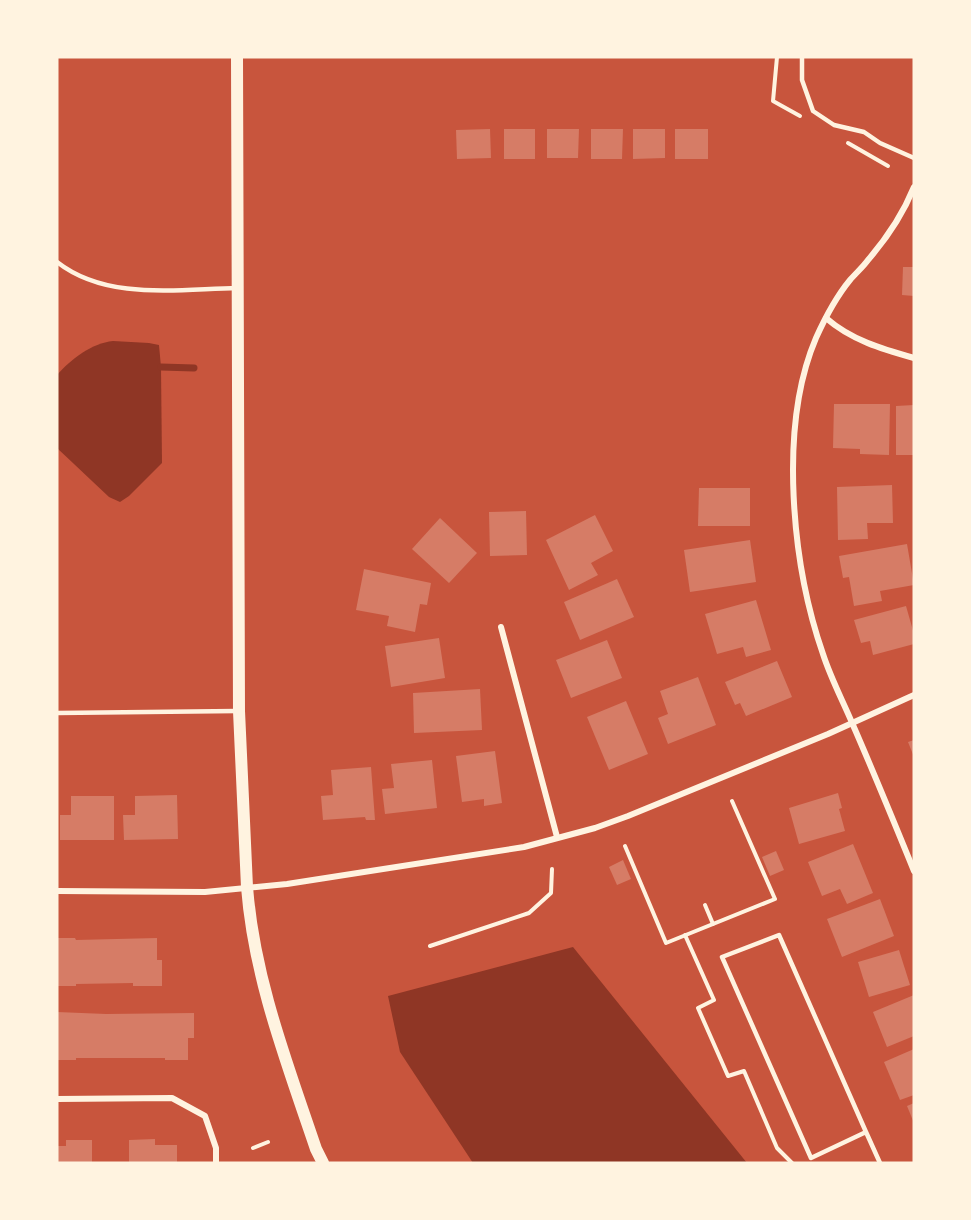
<svg xmlns="http://www.w3.org/2000/svg" width="971" height="1220" font-family="'Playfair Display',serif">
  <style>
    .water { fill: #8f3625 }
    .lines { fill: none; stroke-linecap: round; stroke-linejoin: round }
    .stream { stroke: #8f3625; stroke-width: 7 }
    .building { fill: #d67c66 }
    .path { stroke: #fff3e0; stroke-width: 4 }
    .service { stroke: #fff3e0; stroke-width: 4.5 }
    .minor { stroke: #fff3e0; stroke-width: 6 }
    .secondary { stroke: #fff3e0; stroke-width: 12 }
  </style>
  <rect width="100%" height="100%" fill="#c8553d"/>
  <g class="water">
    <path d="M113,341L149,343L159,345L161,367L162,463L129,496L120,502L109,497L57,448V375C71,359 92,343 113,341Z"/>
    <polygon points="573,947 747,1163 473,1163 400,1052 388,996"/>
  </g>
  <g class="lines">
    <polyline class="stream" points="161,367 194,368"/>
  </g>
  <g class="building">
    <polygon points="490,129 491,158 457,159 456,130"/>
    <rect x="504" y="129" width="31" height="30"/>
    <polygon points="547,129 579,129 578,158 547,158"/>
    <polygon points="591,129 623,129 622,159 591,159"/>
    <polygon points="633,129 665,129 665,158 633,159"/>
    <rect x="675" y="129" width="33" height="30"/>
    <polygon points="903,267 914,267 914,296 902,295"/>
    <polygon points="834,404 890,404 889,455 860,454 860,449 833,448"/>
    <polygon points="914,405 914,455 896,455 896,406"/>
    <polygon points="892,485 893,523 867,523 868,539 838,540 837,487"/>
    <polygon points="699,488 750,488 750,526 698,526"/>
    <polygon points="526,511 527,555 490,556 489,512"/>
    <polygon points="595,515 613,551 591,563 598,575 569,590 546,540"/>
    <polygon points="440,518 477,553 449,583 412,549"/>
    <polygon points="750,540 756,582 690,592 684,550"/>
    <polygon points="907,544 914,585 880,591 882,601 854,606 849,577 843,578 839,556"/>
    <polygon points="364,569 431,583 427,605 420,604 415,632 387,626 389,616 356,610"/>
    <polygon points="617,579 634,617 580,640 564,602"/>
    <polygon points="756,600 771,650 746,657 743,647 717,654 705,614"/>
    <polygon points="906,606 914,634 914,644 873,655 870,641 861,643 854,620"/>
    <polygon points="439,638 445,678 391,687 385,646"/>
    <polygon points="607,640 622,678 571,698 556,660"/>
    <polygon points="777,661 792,697 746,716 740,703 735,705 725,682"/>
    <polygon points="698,677 716,725 668,744 658,718 668,714 660,691"/>
    <polygon points="480,689 482,730 414,733 413,693"/>
    <polygon points="626,701 648,754 609,770 587,717"/>
    <polygon points="914,740 914,757 908,742"/>
    <polygon points="495,751 502,803 484,806 484,799 462,802 456,756"/>
    <polygon points="432,760 437,808 385,814 382,789 394,788 391,764"/>
    <polygon points="371,767 375,820 366,820 365,817 323,820 321,796 333,795 331,770"/>
    <polygon points="838,793 842,808 839,809 845,831 799,844 789,808"/>
    <polygon points="177,795 178,839 124,840 123,815 135,815 135,796"/>
    <polygon points="71,796 114,796 114,840 60,840 60,815 71,815"/>
    <polygon points="853,844 873,893 847,904 840,889 822,896 808,862"/>
    <polygon points="776,851 784,870 770,876 762,857"/>
    <polygon points="623,860 631,879 617,885 609,867"/>
    <polygon points="880,899 894,936 842,957 827,919"/>
    <polygon points="57,938 75,938 76,940 157,938 157,960 162,960 162,986 133,986 133,983 76,984 76,986 57,986"/>
    <polygon points="899,950 910,985 869,997 858,962"/>
    <polygon points="914,995 914,1036 887,1047 873,1012"/>
    <polygon points="57,1012 106,1014 194,1013 194,1038 188,1038 188,1060 165,1060 165,1058 76,1058 76,1060 57,1060"/>
    <polygon points="914,1049 914,1095 900,1100 884,1062"/>
    <polygon points="914,1103 914,1123 907,1106"/>
    <polygon points="155,1139 155,1145 177,1145 177,1163 129,1163 129,1140"/>
    <polygon points="66,1140 92,1140 92,1163 57,1163 57,1146 66,1146"/>
  </g>
  <g class="lines">
    <g class="path">
      <polyline points="777,57 773,101 800,116"/>
      <polyline points="848,143 888,166"/>
      <polyline points="625,846 666,943 775,899 732,801"/>
      <polyline points="705,905 713,924"/>
      <polyline points="685,935 714,1000 698,1008 728,1076 744,1071 777,1148 792,1163"/>
      <polyline points="430,946 529,913 551,893 552,869"/>
      <polyline points="253,1148 268,1142"/>
    </g>
    <g class="service">
      <polyline points="802,57 802,80 813,111 834,125 864,132 880,143 914,158"/>
      <path d="M57,262C107,301 177,289 237,288"/>
      <polyline points="57,713 237,711"/>
      <polyline points="866,1132 811,1158 722,957 779,935 866,1132 880,1163"/>
    </g>
    <g class="minor">
      <path d="M914,187C903,214 887,238 868,260C863,267 856,273 850,280C836,297 825,318 816,338C778,427 792,565 823,654C831,679 843,701 853,725C874,773 894,822 914,871"/>
      <path d="M826,318C851,340 882,349 914,358"/>
      <polyline points="501,627 557,837"/>
      <polyline points="57,891 205,892 287,884 524,847 595,828 628,816 828,734 914,695"/>
      <polyline points="57,1099 172,1098 205,1116 216,1148 216,1163"/>
    </g>
    <path class="secondary" d="M237,57L239,711L247,887C254,978 287,1063 316,1149L323,1163"/>
  </g>
  <rect width="971" height="1220" fill="none" stroke="#fff3e0" stroke-width="117"/>
</svg>
